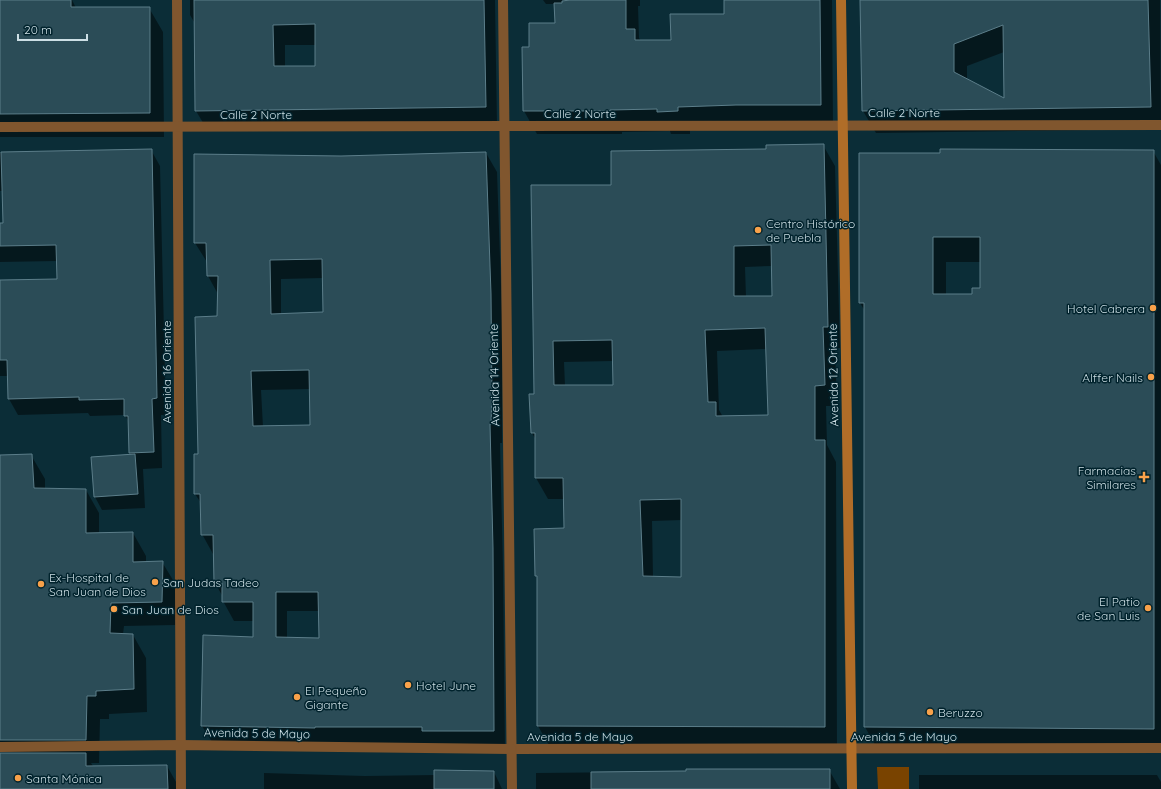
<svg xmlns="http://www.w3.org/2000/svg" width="1161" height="789" font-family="Quicksand,sans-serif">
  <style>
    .green { fill: #794300 }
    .shadow { fill: #0007; fill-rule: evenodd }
    .building { fill: #2b4c57; stroke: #5c7e8a; fill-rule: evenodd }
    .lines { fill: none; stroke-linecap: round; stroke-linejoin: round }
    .pedestrian { stroke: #80562e; stroke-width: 10 }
    .minor { stroke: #80562e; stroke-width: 10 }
    .tertiary { stroke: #80562e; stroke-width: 10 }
    .secondary { stroke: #b06d28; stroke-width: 10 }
    .poi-dot { fill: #f8a14a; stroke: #01232d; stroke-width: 1.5 }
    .labels { text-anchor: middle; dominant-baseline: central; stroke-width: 3; stroke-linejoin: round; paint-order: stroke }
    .street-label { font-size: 12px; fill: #cddfe5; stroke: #01232d }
    .poi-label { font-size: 12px; fill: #cddfe5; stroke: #01232d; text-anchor: start }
  </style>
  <rect width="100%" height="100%" fill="#0b2d37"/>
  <polygon class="green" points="877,767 909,767 909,789 878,789"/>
  <g class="shadow">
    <polygon points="0,0 72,0 76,8 149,8 163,32 164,137 0,137"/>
    <path d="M190,0H495L497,127L208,131L196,111V25L190,15ZM285,45H316V67H285Z"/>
    <polygon points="543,0 640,0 640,6 638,6 639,38 641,41 672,41 724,15 724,0 832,0 833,128 690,129 690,134 671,134 670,131 622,132 622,134 537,134 524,111 530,48 556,24 555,4 546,4"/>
    <path d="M861,0H1160L1161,129L876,133L863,111ZM1004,52L1005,99L967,79V66Z"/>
    <path d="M823,145L835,166L840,348H835L837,406H826L827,445L836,462L837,748L550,747L538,726V579L536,575L565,529L564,499H548L536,478V440L532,433L535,395L532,186H612L767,150ZM772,266L773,297H746L745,267ZM767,349L769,416L723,417L719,410L717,351ZM613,361L614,386H565L564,362ZM682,520V578L653,577L652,521Z"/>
    <polygon points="151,150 160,166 166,415 161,415 162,468 143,469 145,508 102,510 95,497 132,455 130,453 129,422 125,415 90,416 88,413 18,415 9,399 8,376 0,376 0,281 58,280 57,261 0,262 0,226 4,226 3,191 0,191 0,153"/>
    <path d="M1153,151L1161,165V753L879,752L865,727V311L860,303V154ZM946,262H981V289L973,296L946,295Z"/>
    <path d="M486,153L497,172L502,314V443H500L503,568L505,750L214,745L202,726L254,638V621H234L223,601V597L215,583V554H213L202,534L201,503L195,494L218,317V294L208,276L207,262L195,243L341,157ZM323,278L324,313L281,315V279ZM310,389L311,426L263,427L261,390ZM287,611H319L320,639H287Z"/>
    <polygon points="31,455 45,479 45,490 86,490 99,513 99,534 133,533 146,556 146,563 162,562 176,585 175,625 124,626 123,634 133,635 146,658 147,712 109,714 109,719 100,719 99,763 91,763 93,766 167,766 180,789 0,789 0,456"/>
    <polygon points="829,770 840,789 536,789 536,773"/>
    <polygon points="494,772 502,789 264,789 264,773 365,776 435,775"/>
    <polygon points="919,775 1157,775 1161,782 1161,789 919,789"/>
  </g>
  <g class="building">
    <polygon points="0,0 71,0 71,7 150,7 150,113 0,114"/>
    <path d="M194,0H484L486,107L195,111ZM315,24V66H274L273,25Z"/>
    <polygon points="570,0 626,0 626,29 635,29 635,40 671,40 670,14 724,14 724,0 820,0 821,105 736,105 678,107 678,111 657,112 657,109 610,110 610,111 523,111 522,47 529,47 529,23 555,23 554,3 562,3 562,1"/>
    <path d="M860,0H1148L1151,107L862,111ZM1003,25L1004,98L954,72V44Z"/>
    <path d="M824,144L828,327H823L825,385L815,386V440H825V727L537,726V576H535L534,529L564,528L563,478H535V433H531L529,394H534L531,185H611V151L766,149V145ZM771,245L772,296H734V246ZM765,328L768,415L716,416V402H708L705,330ZM612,340L613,385H554L553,341ZM681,499V577L643,576L640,500Z"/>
    <polygon points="152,149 157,398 152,399 154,452 129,453 128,416 124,416 124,399 79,400 79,397 8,399 7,360 0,360 0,280 57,279 56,245 0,246 0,223 3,223 1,152"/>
    <path d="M940,149L1154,150V729L864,727V303H859V153H940ZM933,237H980V288H972V294H933Z"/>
    <path d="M486,152L491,294L492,397L491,424H490L493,548L494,731H422V727H315V728L201,726L203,635L253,637V602H222V583H214L213,535H201L200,494H194V454H198L195,317L217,316L218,276H207L206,243H194V154L341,156ZM322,259L323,312L271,314L270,260ZM309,370L310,425L253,426L251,371ZM276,592H318L319,638L276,637Z"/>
    <polygon points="32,454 34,488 86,489 86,533 133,532 133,562 163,561 162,602 111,603 110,633 133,634 134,689 96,691 96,696 87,696 86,740 0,740 0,455"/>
    <polygon points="135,454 138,494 94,497 91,457"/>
    <polygon points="0,753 86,753 86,766 167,765 168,789 0,789"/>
    <polygon points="686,769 830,769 830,789 591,789 591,772 686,771"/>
    <polygon points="434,770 494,771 494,789 434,789"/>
  </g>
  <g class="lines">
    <polyline class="pedestrian" points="511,749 1161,748"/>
    <g class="minor">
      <polyline points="177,0 181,789"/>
      <polyline points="503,0 512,789"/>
      <polyline points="0,747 180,745 511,749"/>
    </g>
    <polyline class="tertiary" points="0,127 1161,125"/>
    <polyline class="secondary" points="841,0 852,789"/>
  </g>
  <g class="poi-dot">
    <circle cx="758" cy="230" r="4"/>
    <circle cx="1153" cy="308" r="4"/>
    <circle cx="1151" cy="377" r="4"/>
    <path d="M1142 471h4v4h4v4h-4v4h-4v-4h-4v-4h4z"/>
    <circle cx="155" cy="582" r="4"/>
    <circle cx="41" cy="584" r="4"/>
    <circle cx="1148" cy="608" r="4"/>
    <circle cx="114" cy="609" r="4"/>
    <circle cx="408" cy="685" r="4"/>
    <circle cx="297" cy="697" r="4"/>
    <circle cx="930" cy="712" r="4"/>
    <circle cx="18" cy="778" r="4"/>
  </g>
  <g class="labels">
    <g class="street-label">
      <text x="904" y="112">Calle 2 Norte</text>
      <text x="580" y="113">Calle 2 Norte</text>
      <text x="256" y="114">Calle 2 Norte</text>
      <text transform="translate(166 372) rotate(-90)">Avenida 16 Oriente</text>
      <text transform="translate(494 375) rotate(-91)">Avenida 14 Oriente</text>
      <text transform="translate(833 375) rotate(-91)">Avenida 12 Oriente</text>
      <text transform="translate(257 733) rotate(1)">Avenida 5 de Mayo</text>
      <text x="580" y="736">Avenida 5 de Mayo</text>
      <text x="904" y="736">Avenida 5 de Mayo</text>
    </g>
    <g class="poi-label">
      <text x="766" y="223">Centro Histórico<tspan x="766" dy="14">de Puebla</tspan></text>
      <text x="1145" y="308" text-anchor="end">Hotel Cabrera</text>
      <text x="1143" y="377" text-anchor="end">Alffer Nails</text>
      <text x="1136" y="470" text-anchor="end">Farmacias<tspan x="1136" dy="14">Similares</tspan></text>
      <text x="49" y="577">Ex-Hospital de<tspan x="49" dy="14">San Juan de Dios</tspan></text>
      <text x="163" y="582">San Judas Tadeo</text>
      <text x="1140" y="601" text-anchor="end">El Patio<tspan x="1140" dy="14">de San Luis</tspan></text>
      <text x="122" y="609">San Juan de Dios</text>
      <text x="416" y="685">Hotel June</text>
      <text x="305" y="690">El Pequeño<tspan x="305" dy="14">Gigante</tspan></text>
      <text x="938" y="712">Beruzzo</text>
      <text x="26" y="778">Santa Mónica</text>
    </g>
  </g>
  <path d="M18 34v6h69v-6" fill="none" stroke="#cddfe5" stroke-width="2"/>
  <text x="24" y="34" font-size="12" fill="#cddfe5" stroke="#01232d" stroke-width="3" paint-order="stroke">20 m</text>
</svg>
